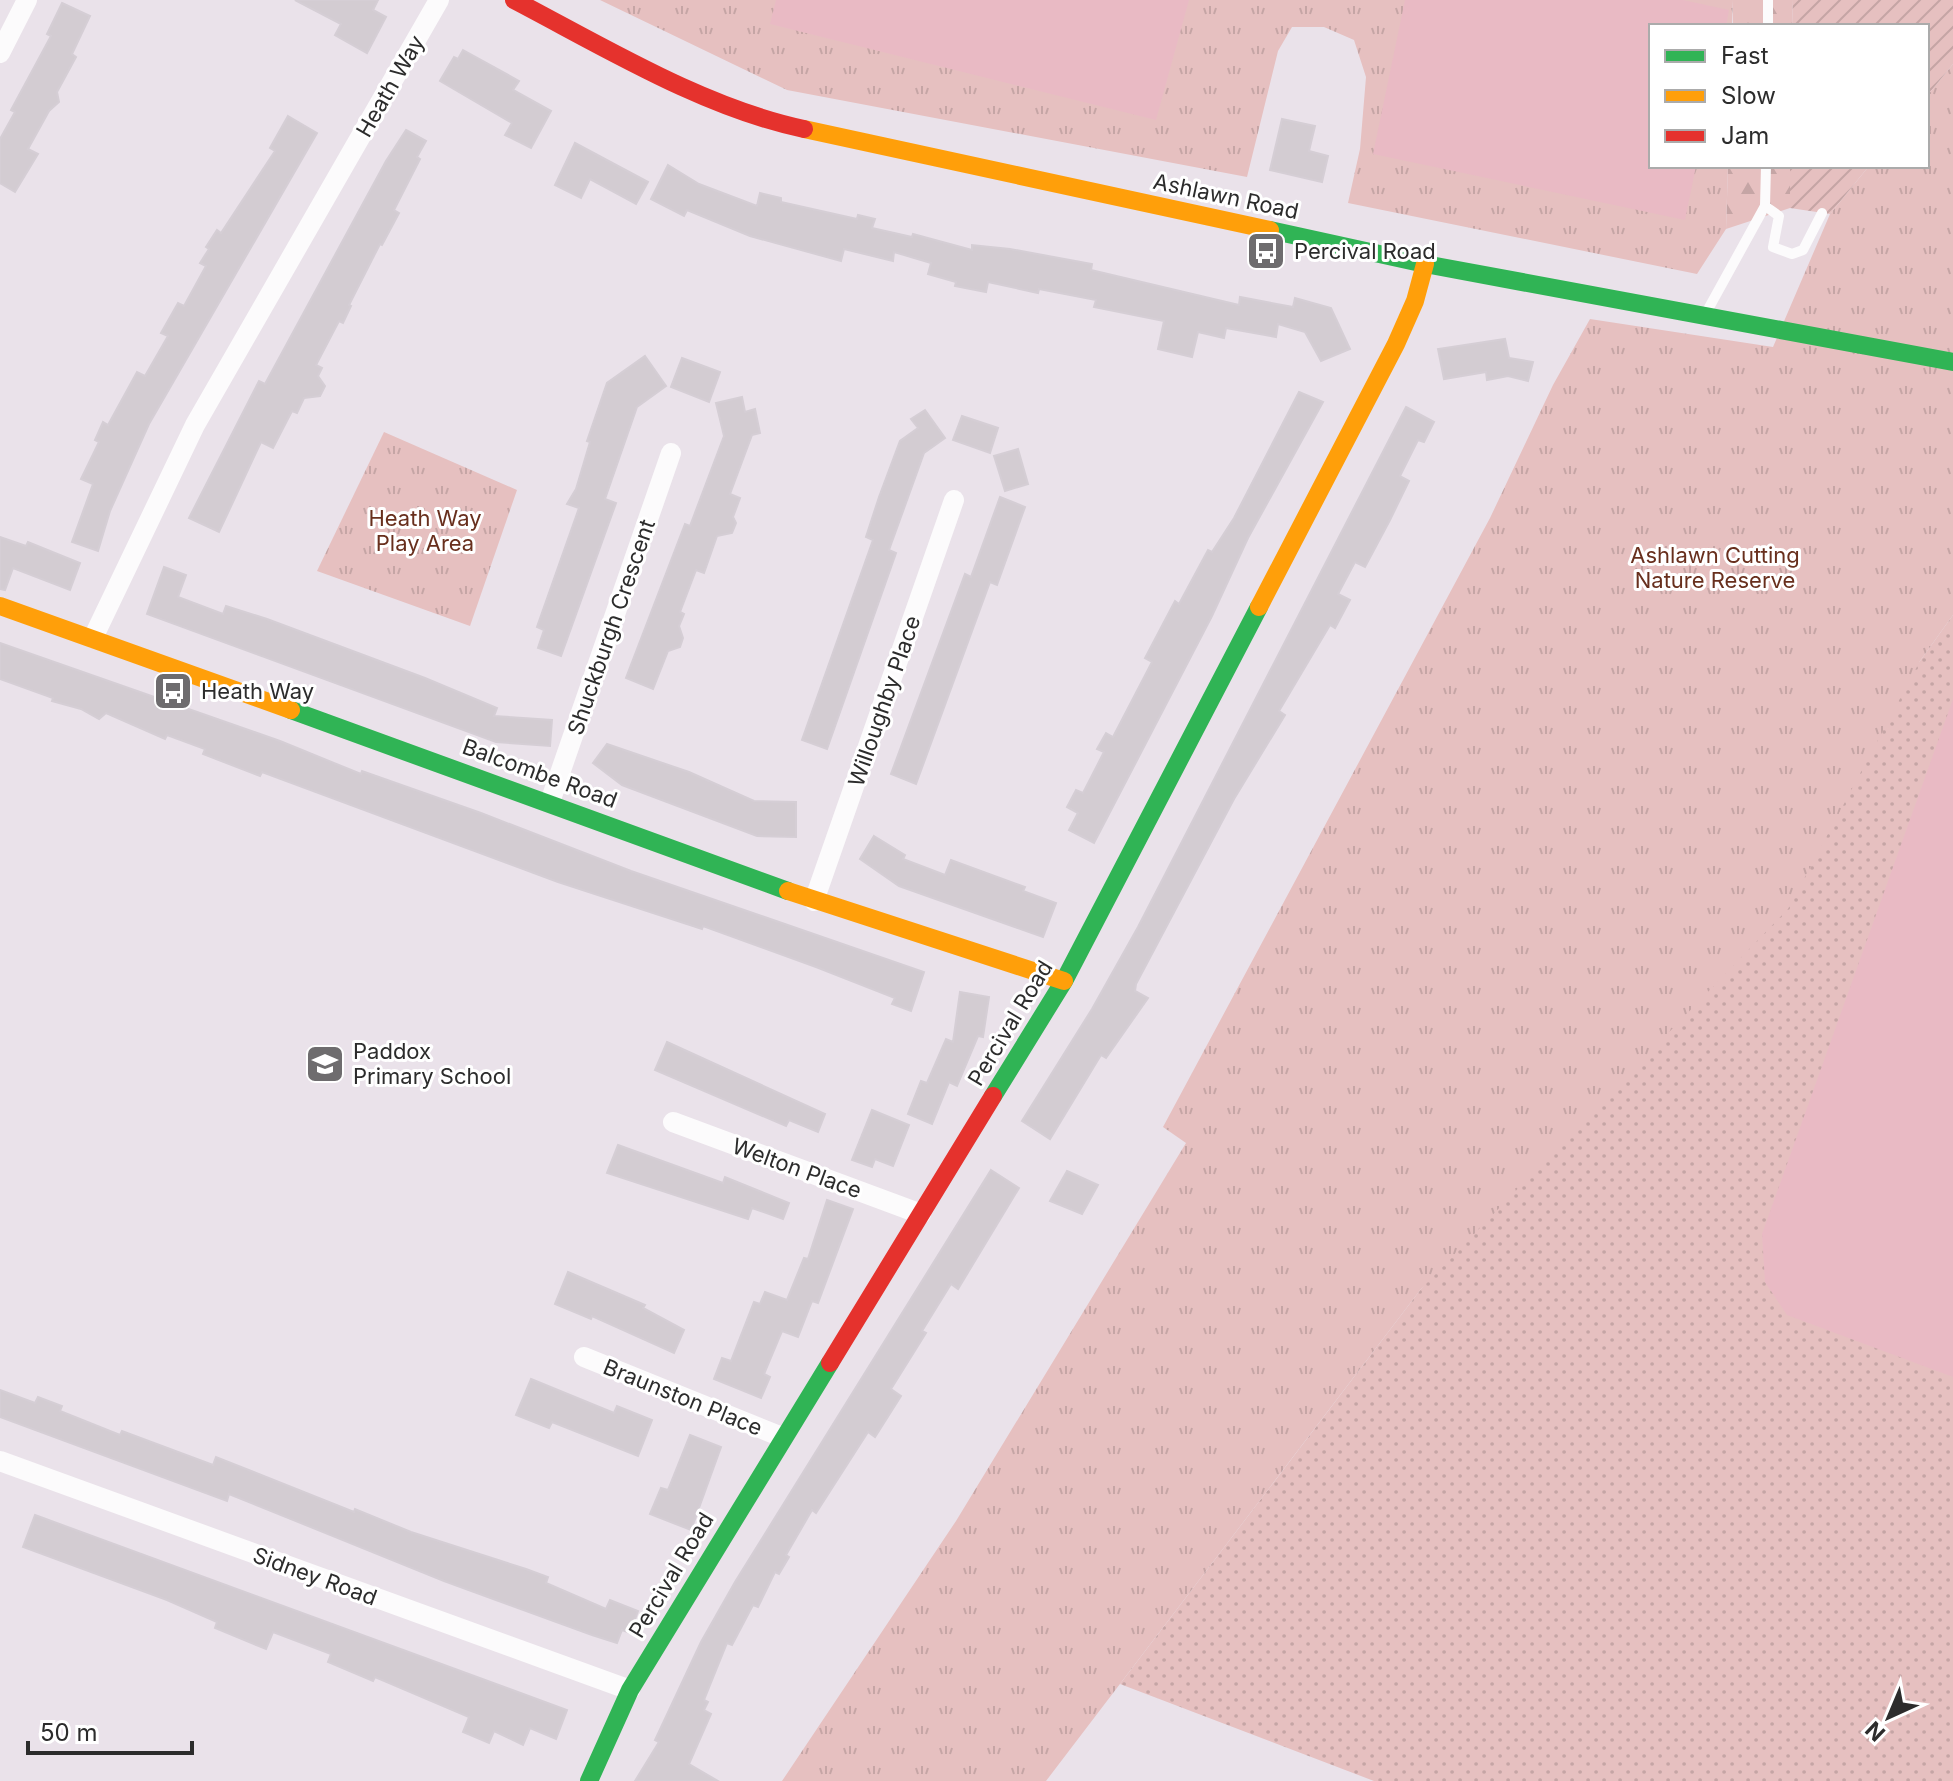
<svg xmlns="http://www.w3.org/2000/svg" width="1953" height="1781" font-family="Inter,sans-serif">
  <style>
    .grass { fill: url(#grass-dots) }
    .forest { fill: url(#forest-firs) }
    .park { fill: url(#park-tufts) }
    .garden { fill: url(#garden-furrows) }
    .pitch { fill: #e9bac4 }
    .building { fill: #d3ccd2; stroke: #d5ced5; stroke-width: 2 }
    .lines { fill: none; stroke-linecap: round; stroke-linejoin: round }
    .lane { stroke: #fcfbfc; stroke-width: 10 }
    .street { stroke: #fcfbfc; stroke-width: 20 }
    .fast { stroke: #30b455; stroke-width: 18 }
    .slow { stroke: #ff9f0a; stroke-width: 18 }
    .jam { stroke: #e5322d; stroke-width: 18 }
    .labels { text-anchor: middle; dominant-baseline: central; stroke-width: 6; stroke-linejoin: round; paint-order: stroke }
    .street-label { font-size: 22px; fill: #2c2c2c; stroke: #fff }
    .poi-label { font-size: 22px; fill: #2c2c2c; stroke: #fff; text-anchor: start }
    .park-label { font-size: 22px; fill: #682f1d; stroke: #fff }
  </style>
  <defs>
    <pattern id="grass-dots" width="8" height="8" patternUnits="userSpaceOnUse" patternTransform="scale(2)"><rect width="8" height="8" fill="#e6c0c0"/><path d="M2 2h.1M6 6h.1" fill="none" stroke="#c5a5a5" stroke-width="1.8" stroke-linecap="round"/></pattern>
    <pattern id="forest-firs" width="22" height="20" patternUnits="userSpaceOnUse" patternTransform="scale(2)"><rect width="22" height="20" fill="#e6c0c0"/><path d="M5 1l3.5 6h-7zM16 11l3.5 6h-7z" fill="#c5a5a5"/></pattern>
    <pattern id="park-tufts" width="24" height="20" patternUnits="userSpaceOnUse" patternTransform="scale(2)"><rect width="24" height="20" fill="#e6c0c0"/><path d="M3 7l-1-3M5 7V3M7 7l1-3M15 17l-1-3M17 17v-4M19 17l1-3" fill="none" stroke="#c5a5a5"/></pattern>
    <pattern id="garden-furrows" width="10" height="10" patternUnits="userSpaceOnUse" patternTransform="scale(2)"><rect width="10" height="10" fill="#e6c0c0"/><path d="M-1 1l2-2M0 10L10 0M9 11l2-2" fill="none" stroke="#c5a5a5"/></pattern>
  </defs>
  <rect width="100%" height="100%" fill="#eae2ea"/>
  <polygon class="grass" points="1953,615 1953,1781 1374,1781 1120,1684 1421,1289 1920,661"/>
  <g class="forest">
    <polygon points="1733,0 1793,0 1792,26 1733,26"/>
    <polygon points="1728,166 1790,166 1790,208 1726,229"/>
  </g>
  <g class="park">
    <polygon points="600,0 1733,0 1732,26 1651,26 1651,166 1728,166 1726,229 1697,274 1348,203 1360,149 1366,77 1354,40 1324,27 1292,27 1278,51 1247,177 787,90"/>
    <polygon points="1953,64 1953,615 1920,661 1788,909 1421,1289 1046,1781 782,1781 956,1521 1186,1143 1163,1127 1490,518 1553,385 1590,319 1773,347 1830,214 1869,166 1927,166 1927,96"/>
    <polygon points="384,432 517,490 470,626 317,571"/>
  </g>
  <g class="garden">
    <polygon points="1793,0 1953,0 1953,64 1927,96 1927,26 1792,26"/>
    <polygon points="1790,166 1869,166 1830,214 1790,208"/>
  </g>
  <g class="pitch">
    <polygon points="776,0 1189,0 1156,120 770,24"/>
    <polygon points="1405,0 1683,0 1729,10 1726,26 1651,26 1651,166 1696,166 1685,220 1373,154"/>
    <polygon points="1953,699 1953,1377 1787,1315 1765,1282 1762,1234"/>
  </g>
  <g class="building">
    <polygon points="295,0 378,0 373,10 386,17 367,53 335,35 341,24"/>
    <polygon points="62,3 90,16 72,54 76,57 57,92 59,102 49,111 28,149 38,154 15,192 0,183 0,139 15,112 11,110 51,36 47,34"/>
    <polygon points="463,50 519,81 513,90 551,111 531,148 505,135 512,123 440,81 454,57 458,59"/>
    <polygon points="288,116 317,133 149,424 110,511 98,551 72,542 93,484 81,479 99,442 95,440 103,422 108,425 137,372 145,376 168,336 161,333 178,303 184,306 206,266 200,263 209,249 206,247 217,230 221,233 275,151 270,148"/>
    <polygon points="1282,119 1315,126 1309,151 1328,156 1322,182 1270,170"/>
    <polygon points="406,130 426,141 417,157 420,159 394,210 399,213 382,245 380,244 349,305 351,306 343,323 339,321 316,365 322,368 318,376 325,386 320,396 304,398 297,413 292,411 273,448 261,442 219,532 189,518 259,381 265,384 386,161"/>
    <polygon points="575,143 648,182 636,204 590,179 581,198 555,185"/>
    <polygon points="668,165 699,184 757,206 760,193 781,198 781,202 857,219 858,215 875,219 872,228 912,237 913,234 972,250 972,245 1010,249 1092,264 1091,270 1239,305 1240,297 1293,307 1295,298 1331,308 1350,349 1321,361 1305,332 1278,324 1276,337 1226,328 1224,338 1198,332 1192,357 1158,349 1164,321 1094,307 1096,300 1039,289 1038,293 988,282 986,292 955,286 956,282 928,274 931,263 894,252 893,261 844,249 841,261 750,236 687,210 684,216 651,199"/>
    <polygon points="1505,339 1509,358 1533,362 1528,381 1508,376 1487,380 1486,372 1444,379 1438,349"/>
    <polygon points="645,356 666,386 637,407 605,499 616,503 561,656 538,648 544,630 537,627 579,508 567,504 576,489 590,442 587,441 607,383"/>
    <polygon points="682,358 720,372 709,402 671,387"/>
    <polygon points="1299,392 1323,402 1248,538 1212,616 1094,843 1069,830 1078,813 1067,807 1076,790 1083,793 1104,752 1097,749 1106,733 1113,737 1152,662 1145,658 1175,601 1179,604 1208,550 1212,552 1234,518"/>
    <polygon points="742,397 745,412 755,409 760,433 752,435 730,494 740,498 733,517 736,523 732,533 717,536 704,573 696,570 680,612 684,614 679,626 683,638 680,647 668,651 653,689 626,678 685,524 690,526 724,436 716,403"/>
    <polygon points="1406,407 1434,422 1424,442 1418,440 1400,476 1409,481 1390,520 1365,567 1355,562 1338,594 1350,600 1335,628 1330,625 1279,711 1285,715 1234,799 1136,984 1135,991 1148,998 1106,1058 1101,1055 1050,1139 1022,1121 1092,1009 1138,927"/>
    <polygon points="925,410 945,438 924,453 889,550 896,553 827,749 802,740 873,540 866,537 879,497 900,441 918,428 911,419"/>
    <polygon points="962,416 998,428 990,453 953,440"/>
    <polygon points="1018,449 1028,484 1005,491 994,456"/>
    <polygon points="1000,497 1025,507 997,585 990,582 916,784 891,774 965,574 971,577"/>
    <polygon points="0,537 26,546 28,542 80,563 70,590 13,568 5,590 0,589"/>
    <polygon points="164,567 186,575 178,597 223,614 226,606 267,619 425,678 497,708 494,716 552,720 550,746 496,742 147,614"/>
    <polygon points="0,643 280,741 361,774 362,771 481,813 631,871 924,972 911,1011 892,1004 895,998 816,967 703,926 702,929 558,882 262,772 260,776 203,754 205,749 167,735 165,739 106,713 99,719 81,709 52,701 53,698 0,679"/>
    <polygon points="607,744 689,772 754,801 796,802 796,837 757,836 622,785 593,763"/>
    <polygon points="874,836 905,855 903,859 945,875 951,860 1025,887 1023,891 1056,903 1043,937 899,886 860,859"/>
    <polygon points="960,992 989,997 983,1037 978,1036 957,1086 949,1082 932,1124 908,1114 921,1081 927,1083 946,1039 953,1042"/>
    <polygon points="667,1042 825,1114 818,1132 789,1120 786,1126 655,1070"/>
    <polygon points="872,1110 909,1125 893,1166 875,1159 872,1167 852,1160"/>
    <polygon points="618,1145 723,1183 725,1177 789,1203 783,1219 752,1208 748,1219 607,1173"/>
    <polygon points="991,1170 1019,1188 958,1289 951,1284 922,1331 926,1333 891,1389 901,1396 875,1437 868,1432 816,1513 812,1510 786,1555 789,1557 779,1574 775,1572 758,1607 753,1605 732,1645 727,1643 704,1700 708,1702 704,1710 711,1714 689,1764 718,1781 635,1781 659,1742 655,1740 701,1642 735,1582"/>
    <polygon points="1067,1171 1098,1185 1082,1214 1050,1201"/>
    <polygon points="827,1200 853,1209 818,1303 812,1301 798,1337 782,1331 764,1374 770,1377 761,1398 714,1379 722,1358 731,1361 754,1302 760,1304 765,1292 787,1300 804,1258 808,1259"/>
    <polygon points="568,1272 645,1305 643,1308 684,1330 674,1353 592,1316 591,1319 555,1304"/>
    <polygon points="531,1379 614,1413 617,1406 652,1420 638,1456 552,1422 549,1428 516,1415"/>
    <polygon points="0,1390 35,1403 38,1397 62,1406 60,1411 120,1435 122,1431 213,1465 216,1457 354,1512 355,1509 411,1532 526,1569 548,1577 546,1583 606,1609 610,1600 638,1611 630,1633 622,1630 617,1643 592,1635 444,1581 229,1494 227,1501 0,1417"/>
    <polygon points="690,1435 721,1447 691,1530 650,1514 661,1488 668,1490"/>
    <polygon points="35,1515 567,1710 556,1739 530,1728 523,1745 494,1731 489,1743 463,1732 469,1717 375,1677 373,1681 328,1662 331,1654 273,1632 266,1649 215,1628 217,1622 167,1600 23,1547"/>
  </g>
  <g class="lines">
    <g class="lane">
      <polyline points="1768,26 1768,0"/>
      <polyline points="1765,206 1779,216 1773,247 1792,254 1803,250 1822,213"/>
      <polyline points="1706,313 1765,206 1766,166"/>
    </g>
    <g class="street">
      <polyline points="0,53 27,0"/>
      <polyline points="93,638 195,425 439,0"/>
      <polyline points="550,802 671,453"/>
      <polyline points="814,901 954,500"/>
      <polyline points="673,1122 921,1214"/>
      <polyline points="584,1357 782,1437"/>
      <polyline points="0,1461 630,1690"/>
    </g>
    <g class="fast">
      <polyline points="1270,230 1425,264 1953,362"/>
      <polyline points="291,710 788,891"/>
      <polyline points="993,1096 1064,981 1259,607"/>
      <polyline points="589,1781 630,1690 830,1363"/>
    </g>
    <g class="slow">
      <polyline points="804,129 1270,230"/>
      <polyline points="0,606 291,710"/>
      <polyline points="1259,607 1396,344 1415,301 1425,264"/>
      <polyline points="788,891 1064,981"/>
    </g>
    <g class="jam">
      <path d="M514,0C604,47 704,108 804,129"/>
      <polyline points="830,1363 993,1096"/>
    </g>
  </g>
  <defs>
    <symbol id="bus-square" viewBox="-11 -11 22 22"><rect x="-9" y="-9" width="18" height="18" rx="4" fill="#6e6c6e" stroke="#fff"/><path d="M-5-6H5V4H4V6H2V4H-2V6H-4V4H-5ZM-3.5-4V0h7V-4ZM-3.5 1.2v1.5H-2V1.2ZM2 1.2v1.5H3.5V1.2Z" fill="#fff"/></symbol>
    <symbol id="school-square" viewBox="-11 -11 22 22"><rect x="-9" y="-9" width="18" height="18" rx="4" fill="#6e6c6e" stroke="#fff"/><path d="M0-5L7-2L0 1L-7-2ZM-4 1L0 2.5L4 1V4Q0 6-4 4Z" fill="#fff"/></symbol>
  </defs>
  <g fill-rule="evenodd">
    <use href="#bus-square" x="1244" y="229" width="44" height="44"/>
    <use href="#bus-square" x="151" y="669" width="44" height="44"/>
    <use href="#school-square" x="303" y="1042" width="44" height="44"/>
  </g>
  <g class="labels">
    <g class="street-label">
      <text transform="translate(390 86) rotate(-60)">Heath Way</text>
      <text transform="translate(1226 196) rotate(12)">Ashlawn Road</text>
      <text transform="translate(611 627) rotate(-71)">Shuckburgh Crescent</text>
      <text transform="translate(884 701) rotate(-71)">Willoughby Place</text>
      <text transform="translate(540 773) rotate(20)">Balcombe Road</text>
      <text transform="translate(1010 1023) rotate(-59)">Percival Road</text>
      <text transform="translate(797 1168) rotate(20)">Welton Place</text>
      <text transform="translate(683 1397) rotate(22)">Braunston Place</text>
      <text transform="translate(671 1575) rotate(-59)">Percival Road</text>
      <text transform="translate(315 1576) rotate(20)">Sidney Road</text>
    </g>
    <g class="poi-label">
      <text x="1294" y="251">Percival Road</text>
      <text x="201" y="691">Heath Way</text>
      <text x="353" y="1051">Paddox<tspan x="353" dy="25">Primary School</tspan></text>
    </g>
    <g class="park-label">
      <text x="425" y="518">Heath Way<tspan x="425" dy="25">Play Area</tspan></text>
      <text x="1715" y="555">Ashlawn Cutting<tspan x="1715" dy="25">Nature Reserve</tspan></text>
    </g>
  </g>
  <rect x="1649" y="24" width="280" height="144" fill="#ffffff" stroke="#ababab" stroke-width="2"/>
  <rect x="1665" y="50" width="40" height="12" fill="#30b455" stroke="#ababab" stroke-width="2"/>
  <text x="1721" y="64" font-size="24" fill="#2c2c2c">Fast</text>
  <rect x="1665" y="90" width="40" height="12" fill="#ff9f0a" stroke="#ababab" stroke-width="2"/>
  <text x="1721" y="104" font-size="24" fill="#2c2c2c">Slow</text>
  <rect x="1665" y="130" width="40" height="12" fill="#e5322d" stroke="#ababab" stroke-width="2"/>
  <text x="1721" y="144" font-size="24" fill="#2c2c2c">Jam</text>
  <g transform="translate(1889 1717) rotate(224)" stroke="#ffffff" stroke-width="6" paint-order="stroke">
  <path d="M0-6L14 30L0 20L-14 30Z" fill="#2c2c2c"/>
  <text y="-12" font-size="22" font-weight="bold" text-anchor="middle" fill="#2c2c2c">N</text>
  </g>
  <path d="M28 1741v12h164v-12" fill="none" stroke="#2c2c2c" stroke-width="4"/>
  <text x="40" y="1741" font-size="24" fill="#2c2c2c" stroke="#ffffff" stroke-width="6" paint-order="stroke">50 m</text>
</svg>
